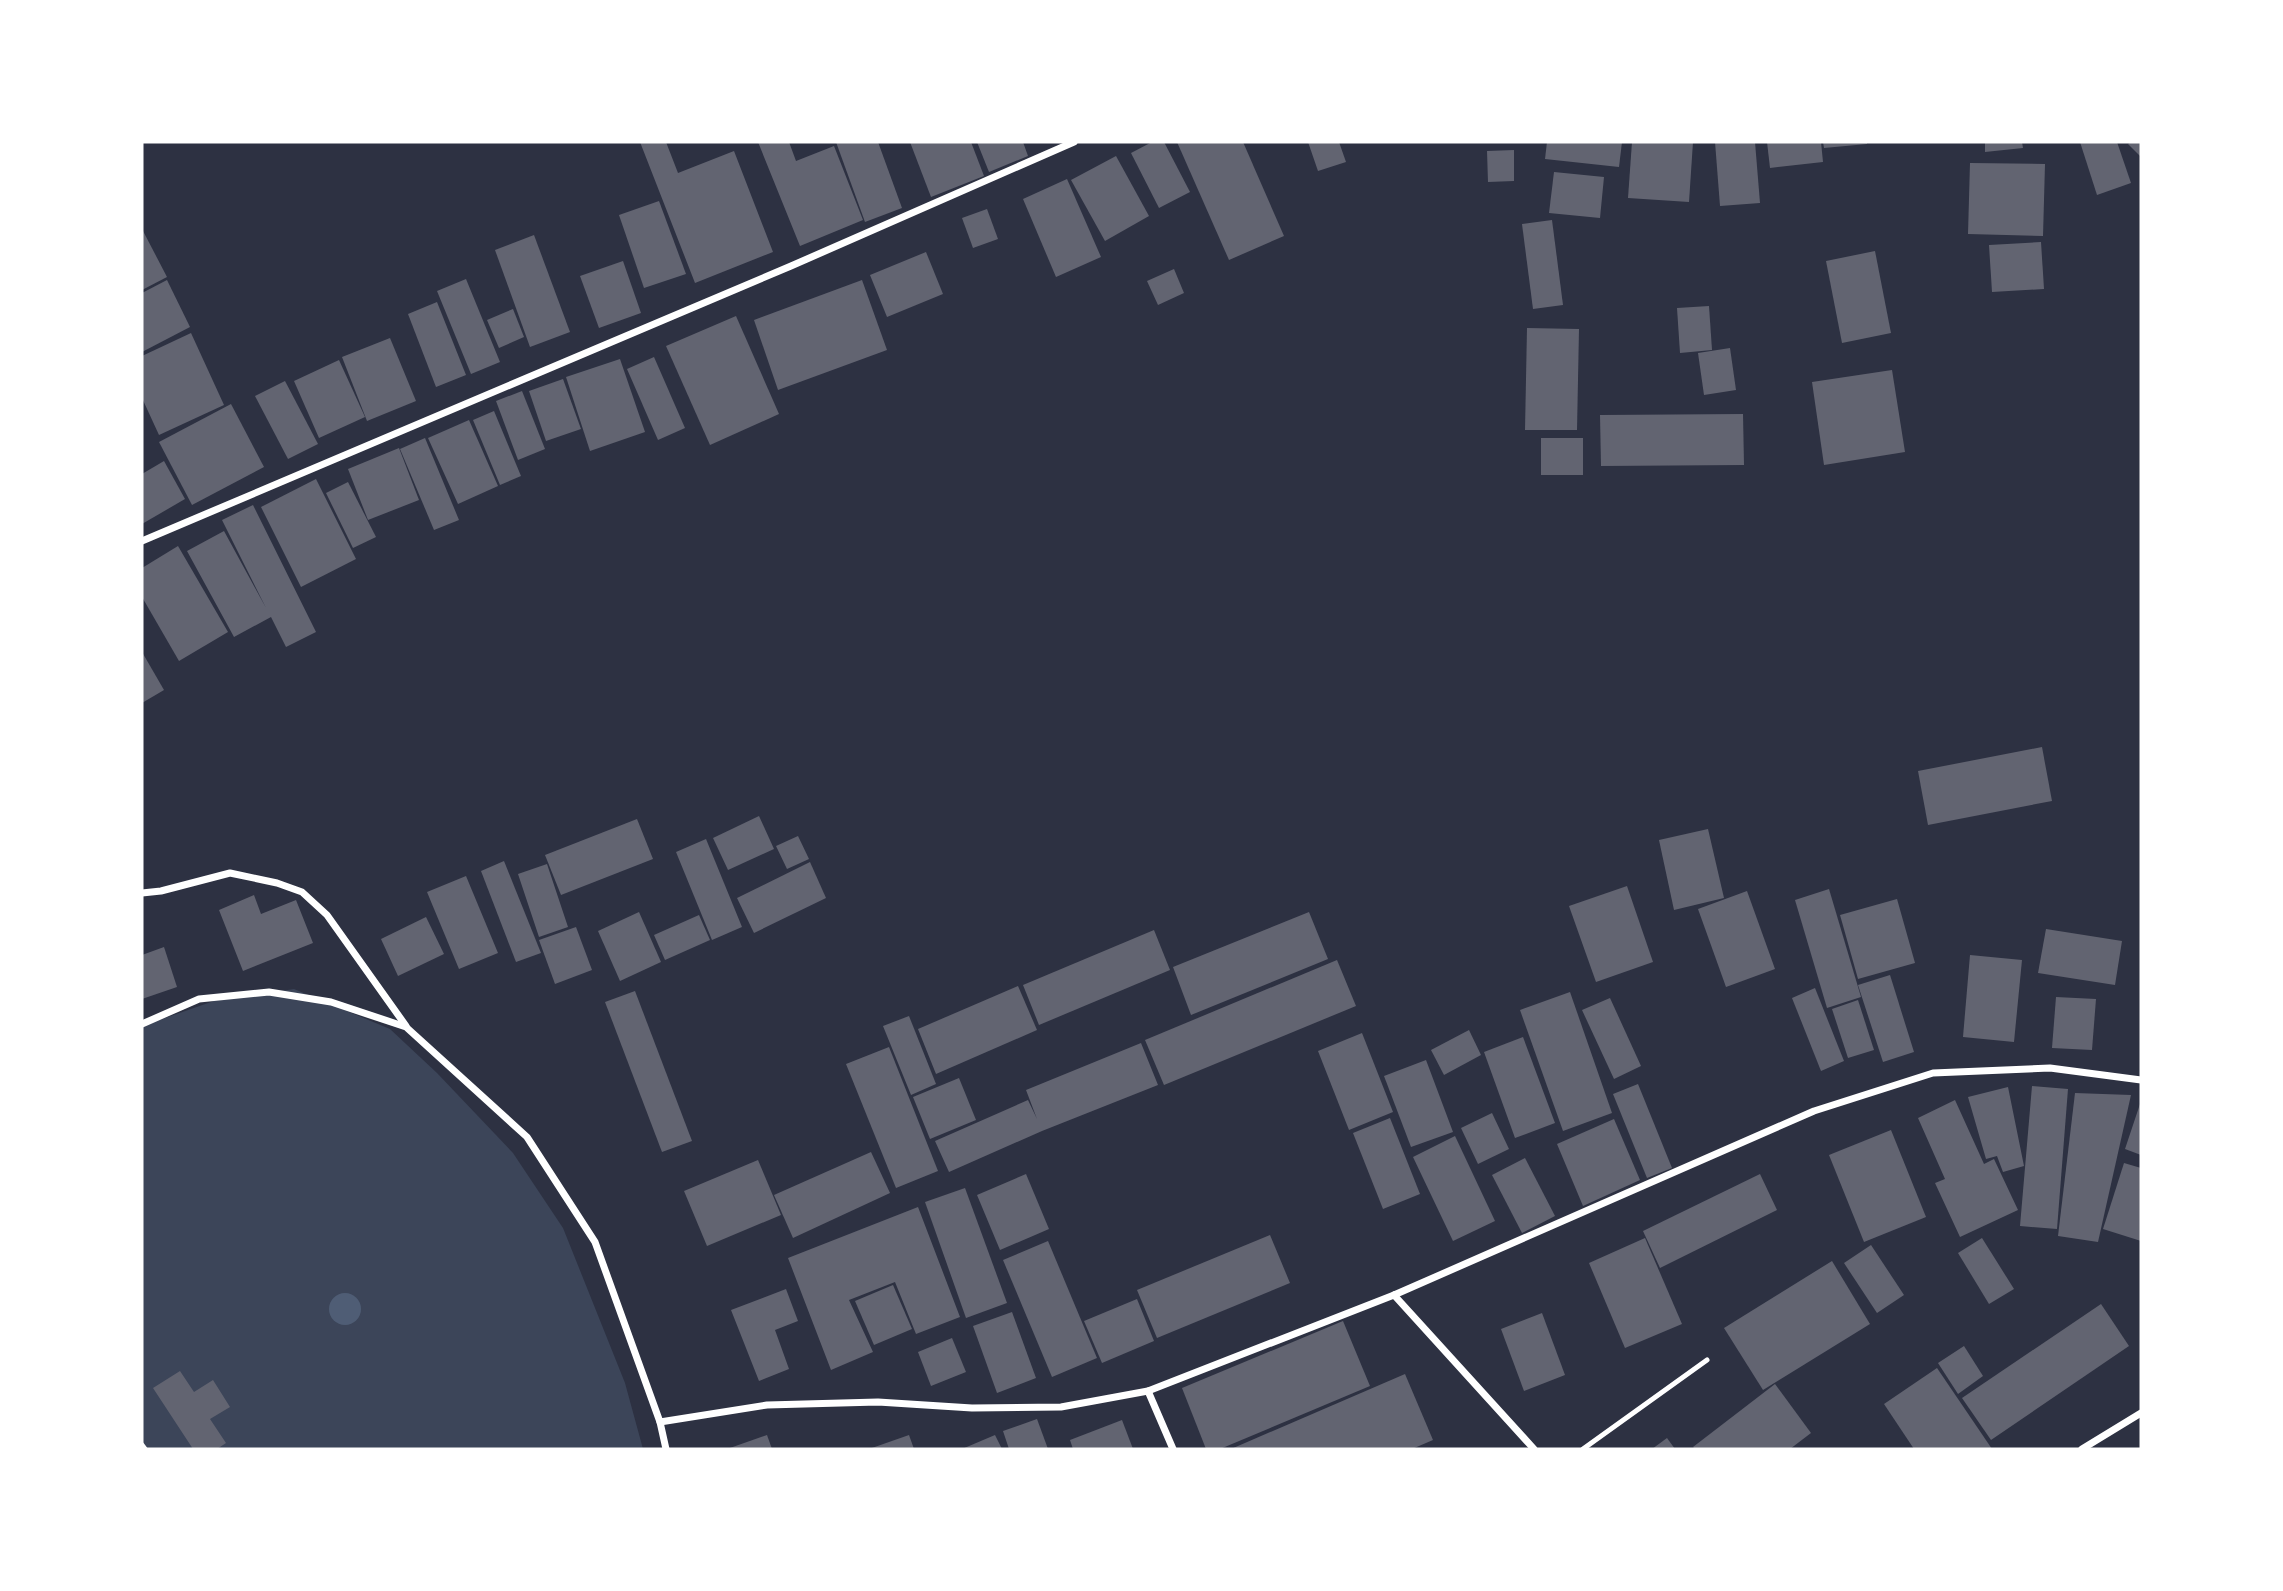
<svg xmlns="http://www.w3.org/2000/svg" width="2283" height="1591" font-family="'PT Sans Narrow',sans-serif">
  <style>
    .green { fill: #3c4559 }
    .water { fill: #4f5d75 }
    .building { fill: #626471 }
    .lines { fill: none; stroke-linecap: round; stroke-linejoin: round }
    .service { stroke: #fff; stroke-width: 5 }
    .minor { stroke: #fff; stroke-width: 7 }
  </style>
  <rect width="100%" height="100%" fill="#2d3142"/>
  <polygon class="green" points="294,989 390,1029 437,1073 513,1153 563,1228 625,1383 643,1449 142,1449 142,1026 214,1001"/>
  <circle class="water" cx="345" cy="1309" r="16"/>
  <g class="building">
    <polygon points="640,142 666,142 678,173 734,151 773,252 695,283"/>
    <polygon points="758,142 789,142 796,161 834,146 863,220 800,246"/>
    <polygon points="836,142 878,142 902,208 865,222"/>
    <polygon points="910,142 971,142 984,176 931,197"/>
    <polygon points="977,142 1023,142 1028,156 989,172"/>
    <polygon points="1152,142 1164,142 1190,192 1159,208 1131,153"/>
    <polygon points="1177,142 1243,142 1284,236 1229,260"/>
    <polygon points="1308,142 1339,142 1346,162 1318,171"/>
    <polygon points="1547,142 1622,142 1619,167 1545,159"/>
    <polygon points="1632,142 1693,142 1689,202 1628,198"/>
    <polygon points="1715,142 1755,142 1760,203 1720,206"/>
    <polygon points="1767,142 1821,142 1823,162 1770,168"/>
    <polygon points="1823,142 1867,142 1867,144 1824,148"/>
    <polygon points="1985,142 2022,142 2023,148 1985,152"/>
    <polygon points="2080,142 2117,142 2131,183 2097,195"/>
    <polygon points="2131,142 2141,142 2141,157 2128,144"/>
    <polygon points="1514,150 1514,181 1488,182 1487,151"/>
    <polygon points="1116,156 1149,216 1105,241 1071,180"/>
    <polygon points="1970,163 2045,164 2043,236 1968,234"/>
    <polygon points="1554,172 1604,177 1600,218 1549,213"/>
    <polygon points="1067,179 1101,257 1056,277 1023,199"/>
    <polygon points="659,201 686,274 644,288 619,215"/>
    <polygon points="987,209 998,239 973,248 962,218"/>
    <polygon points="1552,220 1563,305 1533,309 1522,224"/>
    <polygon points="142,229 167,277 142,290"/>
    <polygon points="534,235 570,332 530,347 495,250"/>
    <polygon points="2041,242 2044,289 1992,292 1989,245"/>
    <polygon points="1875,251 1891,333 1842,343 1826,261"/>
    <polygon points="926,252 943,294 887,317 870,275"/>
    <polygon points="623,261 641,313 599,328 580,276"/>
    <polygon points="1174,269 1184,293 1158,305 1147,281"/>
    <polygon points="466,279 500,362 471,374 437,291"/>
    <polygon points="167,280 190,327 142,352 142,293"/>
    <polygon points="862,280 887,350 778,390 754,320"/>
    <polygon points="437,302 466,375 436,387 408,314"/>
    <polygon points="1709,306 1712,350 1680,353 1677,308"/>
    <polygon points="513,309 524,337 499,348 487,320"/>
    <polygon points="736,316 779,414 710,445 666,346"/>
    <polygon points="1527,328 1579,329 1577,430 1525,430"/>
    <polygon points="191,333 224,405 159,435 142,398 142,356"/>
    <polygon points="390,338 416,401 367,421 342,357"/>
    <polygon points="1730,348 1736,390 1704,395 1698,353"/>
    <polygon points="654,357 685,428 658,440 627,369"/>
    <polygon points="620,359 645,432 590,451 566,377"/>
    <polygon points="339,360 365,417 319,438 294,381"/>
    <polygon points="1892,370 1905,452 1824,465 1812,382"/>
    <polygon points="563,379 581,429 546,441 529,391"/>
    <polygon points="285,381 318,444 288,459 255,396"/>
    <polygon points="522,391 545,449 518,460 496,401"/>
    <polygon points="231,404 264,467 192,505 159,442"/>
    <polygon points="494,411 521,476 500,485 473,420"/>
    <polygon points="1743,414 1744,465 1601,466 1600,415"/>
    <polygon points="469,420 498,486 458,504 428,438"/>
    <polygon points="425,438 459,520 434,530 400,449"/>
    <rect x="1541" y="438" width="42" height="37"/>
    <polygon points="399,448 419,500 368,520 348,469"/>
    <polygon points="164,461 185,499 142,524 142,474"/>
    <polygon points="316,479 356,559 301,587 261,507"/>
    <polygon points="348,482 376,537 353,548 326,493"/>
    <polygon points="253,505 316,632 286,647 271,617 234,637 187,551 224,531 266,608 222,520"/>
    <polygon points="178,546 228,632 179,661 142,597 142,568"/>
    <polygon points="142,652 164,690 142,703"/>
    <polygon points="2042,747 2052,801 1928,825 1918,771"/>
    <polygon points="759,816 774,849 728,870 713,838"/>
    <polygon points="637,819 653,859 561,895 545,855"/>
    <polygon points="1708,829 1724,898 1674,910 1659,840"/>
    <polygon points="798,836 809,859 787,869 776,846"/>
    <polygon points="706,839 742,927 712,940 676,852"/>
    <polygon points="504,861 541,953 516,962 481,871"/>
    <polygon points="810,862 826,898 754,933 737,898"/>
    <polygon points="547,864 568,927 539,937 518,874"/>
    <polygon points="466,876 498,953 459,969 427,892"/>
    <polygon points="1627,886 1653,962 1596,982 1569,906"/>
    <polygon points="1829,889 1861,997 1827,1008 1795,900"/>
    <polygon points="1747,891 1775,969 1726,987 1698,909"/>
    <polygon points="254,895 261,914 296,900 313,943 243,971 219,910"/>
    <polygon points="1897,899 1915,963 1858,979 1840,915"/>
    <polygon points="639,912 661,962 620,981 598,931"/>
    <polygon points="1309,912 1328,959 1191,1015 1173,967"/>
    <polygon points="699,915 710,940 665,960 654,935"/>
    <polygon points="426,917 444,954 398,976 381,939"/>
    <polygon points="576,927 592,970 555,984 539,940"/>
    <polygon points="2046,929 2122,941 2115,985 2038,973"/>
    <polygon points="1154,930 1170,970 1039,1025 1023,985"/>
    <polygon points="164,947 177,987 142,999 142,955"/>
    <polygon points="1970,955 2022,960 2014,1042 1963,1037"/>
    <polygon points="1337,960 1356,1006 1164,1085 1145,1040"/>
    <polygon points="1890,975 1914,1052 1883,1062 1858,985"/>
    <polygon points="1018,986 1037,1030 936,1074 918,1029"/>
    <polygon points="1815,988 1844,1061 1821,1071 1792,998"/>
    <polygon points="635,991 692,1141 662,1152 605,1002"/>
    <polygon points="1570,992 1612,1113 1563,1131 1520,1010"/>
    <polygon points="2056,997 2096,999 2092,1050 2052,1048"/>
    <polygon points="1610,998 1641,1066 1614,1079 1582,1010"/>
    <polygon points="1858,1000 1874,1050 1848,1058 1832,1009"/>
    <polygon points="909,1016 936,1084 911,1095 883,1026"/>
    <polygon points="1469,1030 1481,1055 1444,1075 1431,1050"/>
    <polygon points="1362,1033 1393,1112 1349,1130 1318,1051"/>
    <polygon points="1523,1037 1555,1123 1515,1138 1484,1052"/>
    <polygon points="1141,1043 1158,1085 1042,1131 949,1172 935,1141 1028,1100 1037,1119 1026,1090"/>
    <polygon points="889,1047 938,1171 896,1188 846,1064"/>
    <polygon points="1426,1060 1453,1132 1411,1147 1384,1076"/>
    <polygon points="959,1078 976,1120 930,1139 913,1097"/>
    <polygon points="1638,1084 1672,1168 1647,1178 1613,1094"/>
    <polygon points="2032,1086 2068,1089 2057,1229 2020,1226"/>
    <polygon points="2008,1087 2024,1166 2003,1172 1997,1156 1986,1159 1968,1097"/>
    <polygon points="2075,1093 2131,1095 2098,1242 2058,1236"/>
    <polygon points="1955,1100 1984,1164 1994,1159 2018,1210 1960,1237 1935,1183 1945,1179 1918,1118"/>
    <polygon points="2141,1101 2141,1155 2125,1149"/>
    <polygon points="1492,1113 1509,1149 1478,1164 1461,1128"/>
    <polygon points="1390,1118 1420,1194 1383,1209 1353,1133"/>
    <polygon points="1614,1119 1640,1180 1583,1206 1557,1144"/>
    <polygon points="1891,1130 1926,1217 1864,1242 1829,1155"/>
    <polygon points="1455,1136 1495,1221 1453,1241 1413,1157"/>
    <polygon points="871,1152 890,1193 793,1238 774,1195"/>
    <polygon points="1525,1158 1555,1216 1522,1233 1492,1175"/>
    <polygon points="758,1160 781,1215 707,1246 684,1191"/>
    <polygon points="2124,1163 2141,1168 2141,1241 2103,1229"/>
    <polygon points="1026,1174 1049,1229 1000,1250 977,1195"/>
    <polygon points="1760,1174 1777,1210 1660,1268 1643,1231"/>
    <polygon points="965,1188 1007,1303 966,1318 925,1202"/>
    <polygon points="918,1207 960,1317 916,1334 895,1282 849,1300 873,1352 831,1370 788,1258"/>
    <polygon points="1270,1235 1290,1283 1157,1338 1137,1290"/>
    <polygon points="1645,1238 1682,1324 1625,1348 1589,1263"/>
    <polygon points="1982,1238 2014,1289 1989,1304 1958,1253"/>
    <polygon points="1048,1241 1097,1358 1052,1377 1003,1260"/>
    <polygon points="1871,1245 1904,1295 1877,1313 1844,1263"/>
    <polygon points="1832,1261 1870,1324 1763,1390 1724,1328"/>
    <polygon points="893,1285 912,1329 874,1345 855,1301"/>
    <polygon points="786,1289 798,1321 775,1330 789,1369 759,1381 731,1310"/>
    <polygon points="1137,1299 1154,1341 1102,1363 1084,1321"/>
    <polygon points="2101,1304 2129,1346 1991,1440 1962,1398"/>
    <polygon points="1012,1312 1036,1378 997,1393 973,1326"/>
    <polygon points="1542,1313 1565,1375 1524,1391 1501,1329"/>
    <polygon points="1343,1321 1370,1386 1220,1449 1206,1449 1182,1388"/>
    <polygon points="952,1338 966,1372 931,1386 918,1352"/>
    <polygon points="1964,1346 1983,1376 1958,1394 1938,1363"/>
    <polygon points="1937,1368 1992,1449 1914,1449 1884,1404"/>
    <polygon points="180,1371 194,1392 213,1380 230,1407 210,1419 226,1443 217,1449 193,1449 153,1388"/>
    <polygon points="1405,1374 1433,1440 1412,1449 1231,1449"/>
    <polygon points="1775,1384 1811,1433 1790,1449 1695,1449 1693,1447"/>
    <polygon points="1037,1419 1048,1449 1009,1449 1003,1431"/>
    <polygon points="1122,1420 1133,1449 1073,1449 1070,1440"/>
    <polygon points="767,1435 772,1449 727,1449"/>
    <polygon points="909,1435 914,1449 869,1449"/>
    <polygon points="995,1435 1002,1449 962,1449"/>
    <polygon points="1667,1438 1675,1449 1652,1449"/>
  </g>
  <g class="lines">
    <g class="service">
      <polyline points="142,1445 145,1449"/>
      <polyline points="1583,1449 1707,1360"/>
    </g>
    <g class="minor">
      <polyline points="142,541 791,266 1074,142"/>
      <polyline points="142,893 161,891 230,873 277,883 302,892 327,915 406,1026"/>
      <polyline points="142,1024 199,999 269,992 331,1002 406,1027 527,1137 595,1242 660,1422 666,1449"/>
      <polyline points="1394,1295 1534,1449"/>
      <polyline points="1148,1391 1173,1449"/>
      <polyline points="660,1422 767,1405 878,1402 972,1408 1061,1407 1148,1391 1394,1295 1814,1111 1933,1073 2050,1068 2141,1080"/>
      <polyline points="2082,1449 2141,1413"/>
    </g>
  </g>
  <rect width="2283" height="1591" fill="none" stroke="#ffffff" stroke-width="287"/>
</svg>
